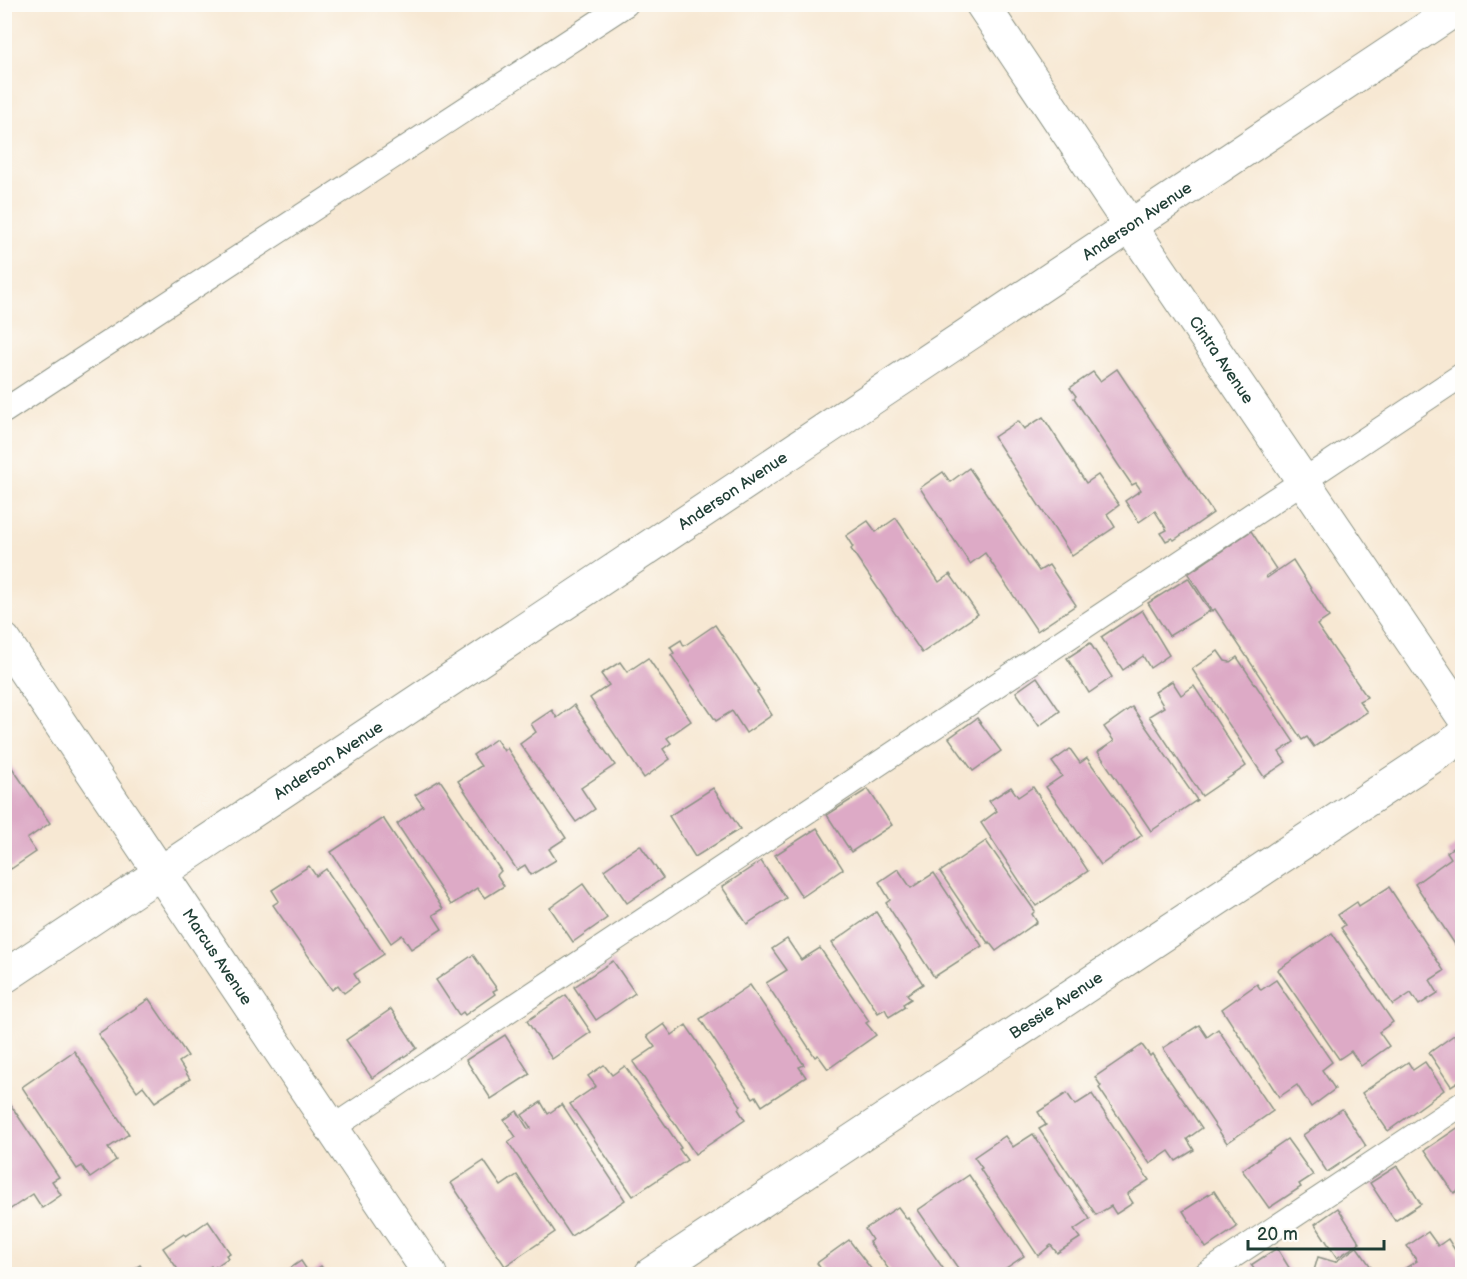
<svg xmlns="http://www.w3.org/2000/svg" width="1467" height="1279" font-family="'Balsamiq Sans',sans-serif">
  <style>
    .building { fill: #ddaac6 }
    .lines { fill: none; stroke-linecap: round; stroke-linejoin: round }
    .service-casing { stroke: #8b9284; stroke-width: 26 }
    .minor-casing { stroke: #8b9284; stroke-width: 35 }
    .service { stroke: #fff; stroke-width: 24 }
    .minor { stroke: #fff; stroke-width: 33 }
    .labels { text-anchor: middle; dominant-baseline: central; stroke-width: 4.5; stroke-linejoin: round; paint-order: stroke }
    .street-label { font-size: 16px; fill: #1f3d34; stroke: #fdfcf7 }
  </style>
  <rect width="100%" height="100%" fill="#fdfcf7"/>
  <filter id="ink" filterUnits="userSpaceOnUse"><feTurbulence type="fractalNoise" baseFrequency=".0167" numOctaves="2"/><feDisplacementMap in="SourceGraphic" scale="12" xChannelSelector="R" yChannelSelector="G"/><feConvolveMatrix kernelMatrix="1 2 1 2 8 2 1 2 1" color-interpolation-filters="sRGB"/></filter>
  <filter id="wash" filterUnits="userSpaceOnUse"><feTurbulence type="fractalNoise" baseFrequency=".008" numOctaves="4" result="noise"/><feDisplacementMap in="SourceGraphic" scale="24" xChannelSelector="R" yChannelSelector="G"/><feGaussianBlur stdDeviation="1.35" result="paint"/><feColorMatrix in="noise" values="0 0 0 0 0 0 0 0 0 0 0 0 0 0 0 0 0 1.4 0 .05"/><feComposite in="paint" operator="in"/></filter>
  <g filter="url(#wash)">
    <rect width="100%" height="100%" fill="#f7e8d3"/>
    <g id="blocks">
      <g class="building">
        <polygon points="1117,369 1213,513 1174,540 1172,538 1166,541 1161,533 1167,530 1155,511 1139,522 1125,501 1141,490 1136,483 1132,485 1119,466 1074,398 1076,396 1070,388 1093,372 1100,381"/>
        <polygon points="1043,417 1086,483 1098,475 1119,505 1107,514 1115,527 1072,556 994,437 1018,421 1024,429"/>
        <polygon points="969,468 1039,571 1049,565 1076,605 1037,631 985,553 970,564 920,488 943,472 950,482"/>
        <polygon points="896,518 939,582 950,574 978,614 922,653 851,549 853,547 846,536 868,521 876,532"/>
        <polygon points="1251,531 1276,569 1266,576 1267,578 1293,560 1329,617 1317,625 1367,697 1359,701 1367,712 1314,747 1307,737 1302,740 1215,609 1212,611 1188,574"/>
        <polygon points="1188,578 1210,611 1169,636 1148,603"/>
        <polygon points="1142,610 1169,655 1150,668 1143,656 1123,670 1101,637"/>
        <polygon points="715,625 759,691 757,692 772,715 746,733 732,711 716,721 671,655 674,653 670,647 681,640 684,646"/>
        <polygon points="1090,643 1112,677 1089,693 1067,658"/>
        <polygon points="1218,651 1225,661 1230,662 1237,657 1294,742 1279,752 1286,762 1264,777 1192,669"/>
        <polygon points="648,658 691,721 667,738 671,743 663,749 670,759 644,778 590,698 609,685 601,674 620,662 627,672"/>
        <polygon points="1037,677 1060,711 1039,726 1016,692"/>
        <polygon points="1172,681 1181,695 1194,686 1246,766 1202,796 1149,716 1164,707 1155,692"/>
        <polygon points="574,705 615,765 581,788 595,809 576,822 520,744 536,732 531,724 552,710 557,718"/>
        <polygon points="1132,707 1197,800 1151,831 1098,752 1114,741 1104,727"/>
        <polygon points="977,718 1001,751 973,771 949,738"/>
        <polygon points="496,739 504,751 507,748 566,838 549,849 556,860 531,875 525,865 517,870 458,781 481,766 473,755"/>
        <polygon points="1070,749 1080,763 1087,758 1142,835 1101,865 1046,787 1062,776 1052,762"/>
        <polygon points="4,756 50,823 27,839 36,852 11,869 4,859"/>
        <polygon points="440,780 501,871 497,875 504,886 485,898 477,888 451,905 397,824 423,806 415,795"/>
        <polygon points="1011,787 1018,797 1033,787 1088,871 1036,906 981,823 997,811 989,801"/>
        <polygon points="713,788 740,829 695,857 669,816"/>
        <polygon points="868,789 892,825 851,852 827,815"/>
        <polygon points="383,818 443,909 433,915 442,929 411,949 402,935 391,943 331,852"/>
        <polygon points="817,828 843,869 802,897 775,855"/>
        <polygon points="986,841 1035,911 1032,914 1037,922 996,951 989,942 988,943 940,872"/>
        <polygon points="1462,841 1462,955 1415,884 1451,858 1447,852"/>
        <polygon points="640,845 663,878 627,903 604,870"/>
        <polygon points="761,861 786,898 747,924 722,887"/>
        <polygon points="309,866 316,876 326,869 384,954 354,974 359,982 344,993 338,985 332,990 273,905 279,901 272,890"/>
        <polygon points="898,869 911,888 934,873 982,946 934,977 886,903 890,900 879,882"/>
        <polygon points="583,884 607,918 573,942 550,908"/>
        <polygon points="1389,887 1444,971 1430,980 1438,993 1419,1005 1411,993 1393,1005 1341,928 1345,925 1338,915 1357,902 1359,906"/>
        <polygon points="876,912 923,984 907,994 911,999 903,1004 905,1007 889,1017 885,1009 878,1013 832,943"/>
        <polygon points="1332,933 1393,1022 1379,1032 1389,1046 1361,1066 1351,1051 1339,1059 1278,970"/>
        <polygon points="787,939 801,960 820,948 869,1021 866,1023 876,1035 828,1069 818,1055 815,1057 766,983 787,970 772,949"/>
        <polygon points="473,955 497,989 493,991 495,994 465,1015 463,1012 459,1015 436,980"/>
        <polygon points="613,961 635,993 596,1020 574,987"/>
        <polygon points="1276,980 1332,1062 1322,1070 1335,1089 1311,1107 1297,1085 1279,1097 1222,1009 1257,984 1261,990"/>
        <polygon points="750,985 804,1065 799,1067 806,1077 762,1106 756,1096 753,1098 700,1019"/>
        <polygon points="566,995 591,1032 552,1059 527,1021"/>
        <polygon points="149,999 188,1056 179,1062 190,1079 155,1102 143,1086 137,1091 98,1034"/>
        <polygon points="391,1009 417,1048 372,1078 346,1040"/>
        <polygon points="664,1024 672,1035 686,1025 741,1106 738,1109 745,1120 695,1154 633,1062 655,1047 647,1036"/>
        <polygon points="1199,1025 1207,1037 1218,1029 1273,1111 1227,1143 1163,1048"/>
        <polygon points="505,1035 530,1074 491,1099 466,1060"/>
        <polygon points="1454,1035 1462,1048 1462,1079 1451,1086 1429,1053"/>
        <polygon points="1142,1045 1150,1056 1152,1054 1202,1128 1187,1139 1194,1150 1176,1161 1169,1151 1150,1164 1099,1088 1101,1086 1095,1077"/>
        <polygon points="74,1051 129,1134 108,1148 116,1160 90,1178 82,1166 77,1169 22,1087"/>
        <polygon points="1408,1062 1413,1070 1425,1062 1444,1090 1388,1131 1362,1093"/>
        <polygon points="604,1065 612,1075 625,1066 681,1148 679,1149 687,1160 633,1196 570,1104 596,1086 588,1076"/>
        <polygon points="1067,1093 1075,1105 1092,1094 1149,1180 1127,1194 1133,1203 1116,1214 1111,1206 1096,1215 1039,1129 1046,1125 1038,1112"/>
        <polygon points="6,1098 59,1177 52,1181 61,1195 42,1208 33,1194 9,1210 4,1203"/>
        <polygon points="541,1102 548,1114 562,1104 625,1200 571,1236 508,1142 516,1137 504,1120 517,1111 528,1129 531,1128 522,1115"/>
        <polygon points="1342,1109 1366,1146 1327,1172 1303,1135"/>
        <polygon points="1462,1125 1462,1188 1454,1193 1425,1150"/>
        <polygon points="1033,1134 1090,1219 1074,1230 1080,1238 1057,1253 1051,1245 1038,1256 980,1169 982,1168 974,1157 1005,1136 1013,1147"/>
        <polygon points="1287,1139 1313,1175 1299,1184 1301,1187 1269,1208 1242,1170"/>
        <polygon points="484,1161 501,1186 517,1175 555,1232 505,1266 466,1208 467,1207 451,1183"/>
        <polygon points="1397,1166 1421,1204 1395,1221 1370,1183"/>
        <polygon points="969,1175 1024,1256 1000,1272 1002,1274 962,1274 918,1210"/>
        <polygon points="1214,1191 1237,1227 1206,1248 1183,1211"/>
        <polygon points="898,1207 907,1219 908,1218 947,1274 892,1274 869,1242 872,1240 865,1229"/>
        <polygon points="1338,1208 1360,1243 1337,1258 1315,1224"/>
        <polygon points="208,1221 230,1253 226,1255 228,1258 212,1269 211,1266 197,1274 181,1274 163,1248 184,1234 186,1236"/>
        <polygon points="1428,1232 1438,1246 1448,1239 1462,1261 1462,1274 1401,1274 1399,1272 1417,1261 1407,1246"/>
        <polygon points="849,1240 875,1274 819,1274 823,1272 817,1263"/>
        <polygon points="1357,1247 1376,1274 1313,1274 1318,1257 1335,1262"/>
        <polygon points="1277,1248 1293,1274 1258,1274 1251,1265"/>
        <polygon points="301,1261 307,1270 314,1271 321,1266 327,1274 282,1274"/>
        <polygon points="140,1265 146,1274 126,1274"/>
      </g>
    </g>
  </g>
  <g filter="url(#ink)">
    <use href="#blocks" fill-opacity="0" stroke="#8b9284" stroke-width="1.5"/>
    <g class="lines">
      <defs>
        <g id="service">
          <polyline points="4,411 626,4"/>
          <polyline points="332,1128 1462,375"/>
          <polyline points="1206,1274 1462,1104"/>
        </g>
        <g id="minor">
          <path id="s1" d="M982,4L1131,227L1462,715"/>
          <path id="s2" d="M4,640L430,1274"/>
          <path id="s3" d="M4,977L1462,5"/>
          <path id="s4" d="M651,1274L1462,737"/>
        </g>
      </defs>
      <use href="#service" class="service-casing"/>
      <use href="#minor" class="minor-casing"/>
      <use href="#service" class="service"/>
      <use href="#minor" class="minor"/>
    </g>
  </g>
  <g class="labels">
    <g class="street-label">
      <text stroke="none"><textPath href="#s3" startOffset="1362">Anderson Avenue</textPath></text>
      <text stroke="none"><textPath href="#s1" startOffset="429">Cintra Avenue</textPath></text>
      <text stroke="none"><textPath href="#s3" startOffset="876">Anderson Avenue</textPath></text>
      <text stroke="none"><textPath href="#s3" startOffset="390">Anderson Avenue</textPath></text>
      <text stroke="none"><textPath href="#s2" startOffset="382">Marcus Avenue</textPath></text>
      <text stroke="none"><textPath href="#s4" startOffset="486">Bessie Avenue</textPath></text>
    </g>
  </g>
  <rect width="1467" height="1279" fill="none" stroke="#fdfcf7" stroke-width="24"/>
  <path d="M1248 1240v9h136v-9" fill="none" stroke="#1f3d34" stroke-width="3"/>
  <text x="1257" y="1240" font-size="18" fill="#1f3d34" stroke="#fdfcf7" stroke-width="4.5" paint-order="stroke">20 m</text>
</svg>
